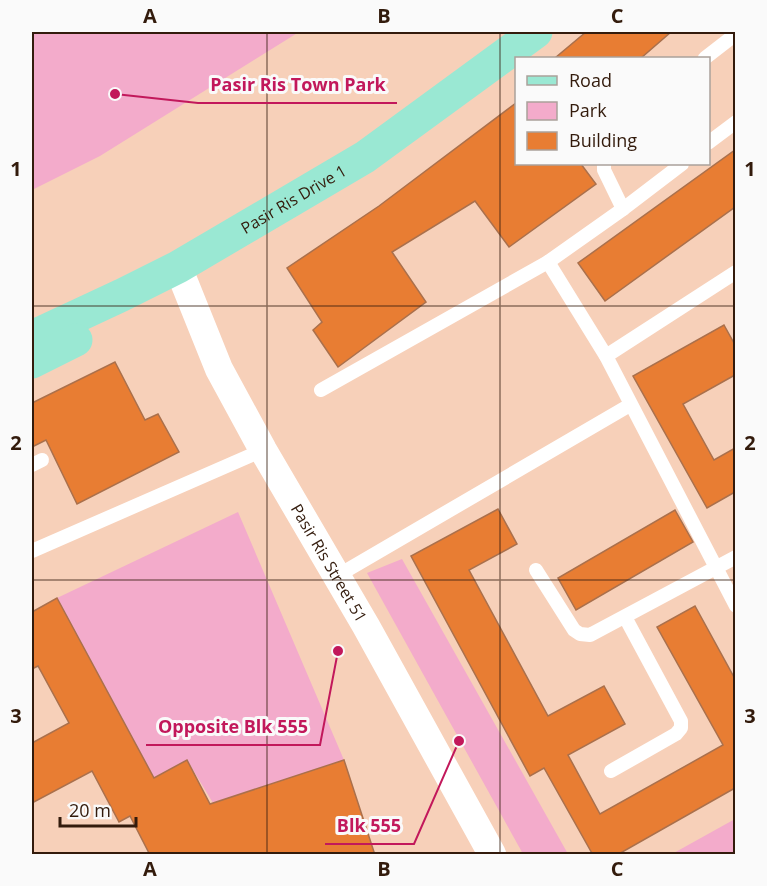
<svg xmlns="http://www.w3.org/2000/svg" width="767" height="886" font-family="'Open Sans',sans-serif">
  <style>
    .green { fill: #f3abcb }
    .building { fill: #e87d33; stroke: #aa704c; stroke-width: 1.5 }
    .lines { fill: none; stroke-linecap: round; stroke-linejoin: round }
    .service { stroke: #fff; stroke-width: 14 }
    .minor { stroke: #fff; stroke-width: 28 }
    .primary { stroke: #9ae8d3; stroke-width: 33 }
    .grid { fill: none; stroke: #331b0c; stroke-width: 1.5; stroke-opacity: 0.55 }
    .labels { text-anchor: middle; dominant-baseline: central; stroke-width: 6; stroke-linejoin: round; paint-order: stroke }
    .street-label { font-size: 16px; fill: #331b0c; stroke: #fafafa }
    .leader { fill: none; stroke: #c2185b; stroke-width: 2 }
    .callout-dot { fill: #c2185b; stroke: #fafafa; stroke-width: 2 }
    .callout-label { font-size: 18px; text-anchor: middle; font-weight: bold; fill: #c2185b; stroke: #fafafa; stroke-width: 6; stroke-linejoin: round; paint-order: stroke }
    .neatline { fill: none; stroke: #331b0c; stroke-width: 2 }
    .grid-label { font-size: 20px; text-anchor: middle; font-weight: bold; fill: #331b0c }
  </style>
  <rect width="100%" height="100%" fill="#f7d0b9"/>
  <g class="green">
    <polygon points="32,32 299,32 100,156 32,190"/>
    <polygon points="238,512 344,760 213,803 187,760 154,778 57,598"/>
    <polygon points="402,559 568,854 523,854 367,573"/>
    <polygon points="735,819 735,854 672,854"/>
  </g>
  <g class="building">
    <polygon points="586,32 671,32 641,58 555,58"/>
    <polygon points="516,103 516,164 581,164 596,184 509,247 475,201 392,252 426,302 338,367 313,330 322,322 287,268 379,206"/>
    <polygon points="735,150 735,207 605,301 578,263"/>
    <polygon points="724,325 735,345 735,375 683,404 714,460 735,448 735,492 707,508 633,376"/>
    <polygon points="115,362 145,420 158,414 179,452 77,504 46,440 32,447 32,403"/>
    <polygon points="498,509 517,544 469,570 548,716 604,686 625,724 568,755 600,814 723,745 657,627 695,606 735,679 735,788 617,855 593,855 544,768 530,776 411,556"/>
    <polygon points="675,510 693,542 576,610 558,578"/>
    <polygon points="57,598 154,778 187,760 210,804 344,760 375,855 150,855 130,816 119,822 92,771 32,803 32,743 69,723 38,666 32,669 32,612"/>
  </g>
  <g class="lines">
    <g class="service">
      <polyline points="705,58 736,34"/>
      <polyline points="708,143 736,122"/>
      <polyline points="604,164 604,170 623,209"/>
      <polyline points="548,262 606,356 736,606"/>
      <polyline points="606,356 736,272"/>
      <polyline points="321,390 548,262 623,209 682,164"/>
      <polyline points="32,465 42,460"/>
      <polyline points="32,551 263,450"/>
      <polyline points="536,570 574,630 580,634 590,635 736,557"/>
      <polyline points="337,576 630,405"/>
      <polyline points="611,771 676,734 681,728 681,721 625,617"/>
    </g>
    <path class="minor" id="s1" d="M178,267L219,369L263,450L366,626L492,854"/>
    <g class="primary">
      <path id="s2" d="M32,337L122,295L178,267L365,157L536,32"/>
      <polyline points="32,362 76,340"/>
    </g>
  </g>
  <path class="grid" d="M267,32V854M500,32V854M32,306H736M32,580H736"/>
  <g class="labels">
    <g class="street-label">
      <text stroke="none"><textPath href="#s2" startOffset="296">Pasir Ris Drive 1</textPath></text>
      <text stroke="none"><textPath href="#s1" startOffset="333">Pasir Ris Street 51</textPath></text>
    </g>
  </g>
  <path class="leader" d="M115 94L198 103H397M338 651L320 745H146M459 741L414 844H325"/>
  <g class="callout-dot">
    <circle cx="115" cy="94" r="6"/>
    <circle cx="338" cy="651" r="6"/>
    <circle cx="459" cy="741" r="6"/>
  </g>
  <g class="callout-label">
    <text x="298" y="91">Pasir Ris Town Park</text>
    <text x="233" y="733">Opposite Blk 555</text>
    <text x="369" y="832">Blk 555</text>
  </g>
  <rect width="767" height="886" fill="none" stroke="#fafafa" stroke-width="66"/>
  <rect x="515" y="57" width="195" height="108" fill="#fafafa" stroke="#aaa19b" stroke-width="1.5"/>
  <rect x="527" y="76" width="30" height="9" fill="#9ae8d3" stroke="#aaa19b" stroke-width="1.5"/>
  <text x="569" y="87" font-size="18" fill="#331b0c">Road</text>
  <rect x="527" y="102" width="30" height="18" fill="#f3abcb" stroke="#aaa19b" stroke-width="1.5"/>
  <text x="569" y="117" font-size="18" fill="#331b0c">Park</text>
  <rect x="527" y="132" width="30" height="18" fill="#e87d33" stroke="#aaa19b" stroke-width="1.5"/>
  <text x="569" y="147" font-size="18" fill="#331b0c">Building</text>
  <path d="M60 817v9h76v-9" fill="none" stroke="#331b0c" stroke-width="3"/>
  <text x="69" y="817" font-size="18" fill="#331b0c" stroke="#fafafa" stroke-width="4.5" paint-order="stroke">20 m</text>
  <rect x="33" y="33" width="701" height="820" class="neatline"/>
  <g class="grid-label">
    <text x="150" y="23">A</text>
    <text x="384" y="23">B</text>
    <text x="617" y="23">C</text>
    <text x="16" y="176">1</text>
    <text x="750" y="176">1</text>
    <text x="16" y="450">2</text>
    <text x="750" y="450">2</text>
    <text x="16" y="723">3</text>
    <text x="750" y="723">3</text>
    <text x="150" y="876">A</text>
    <text x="384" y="876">B</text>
    <text x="617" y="876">C</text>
  </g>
</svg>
